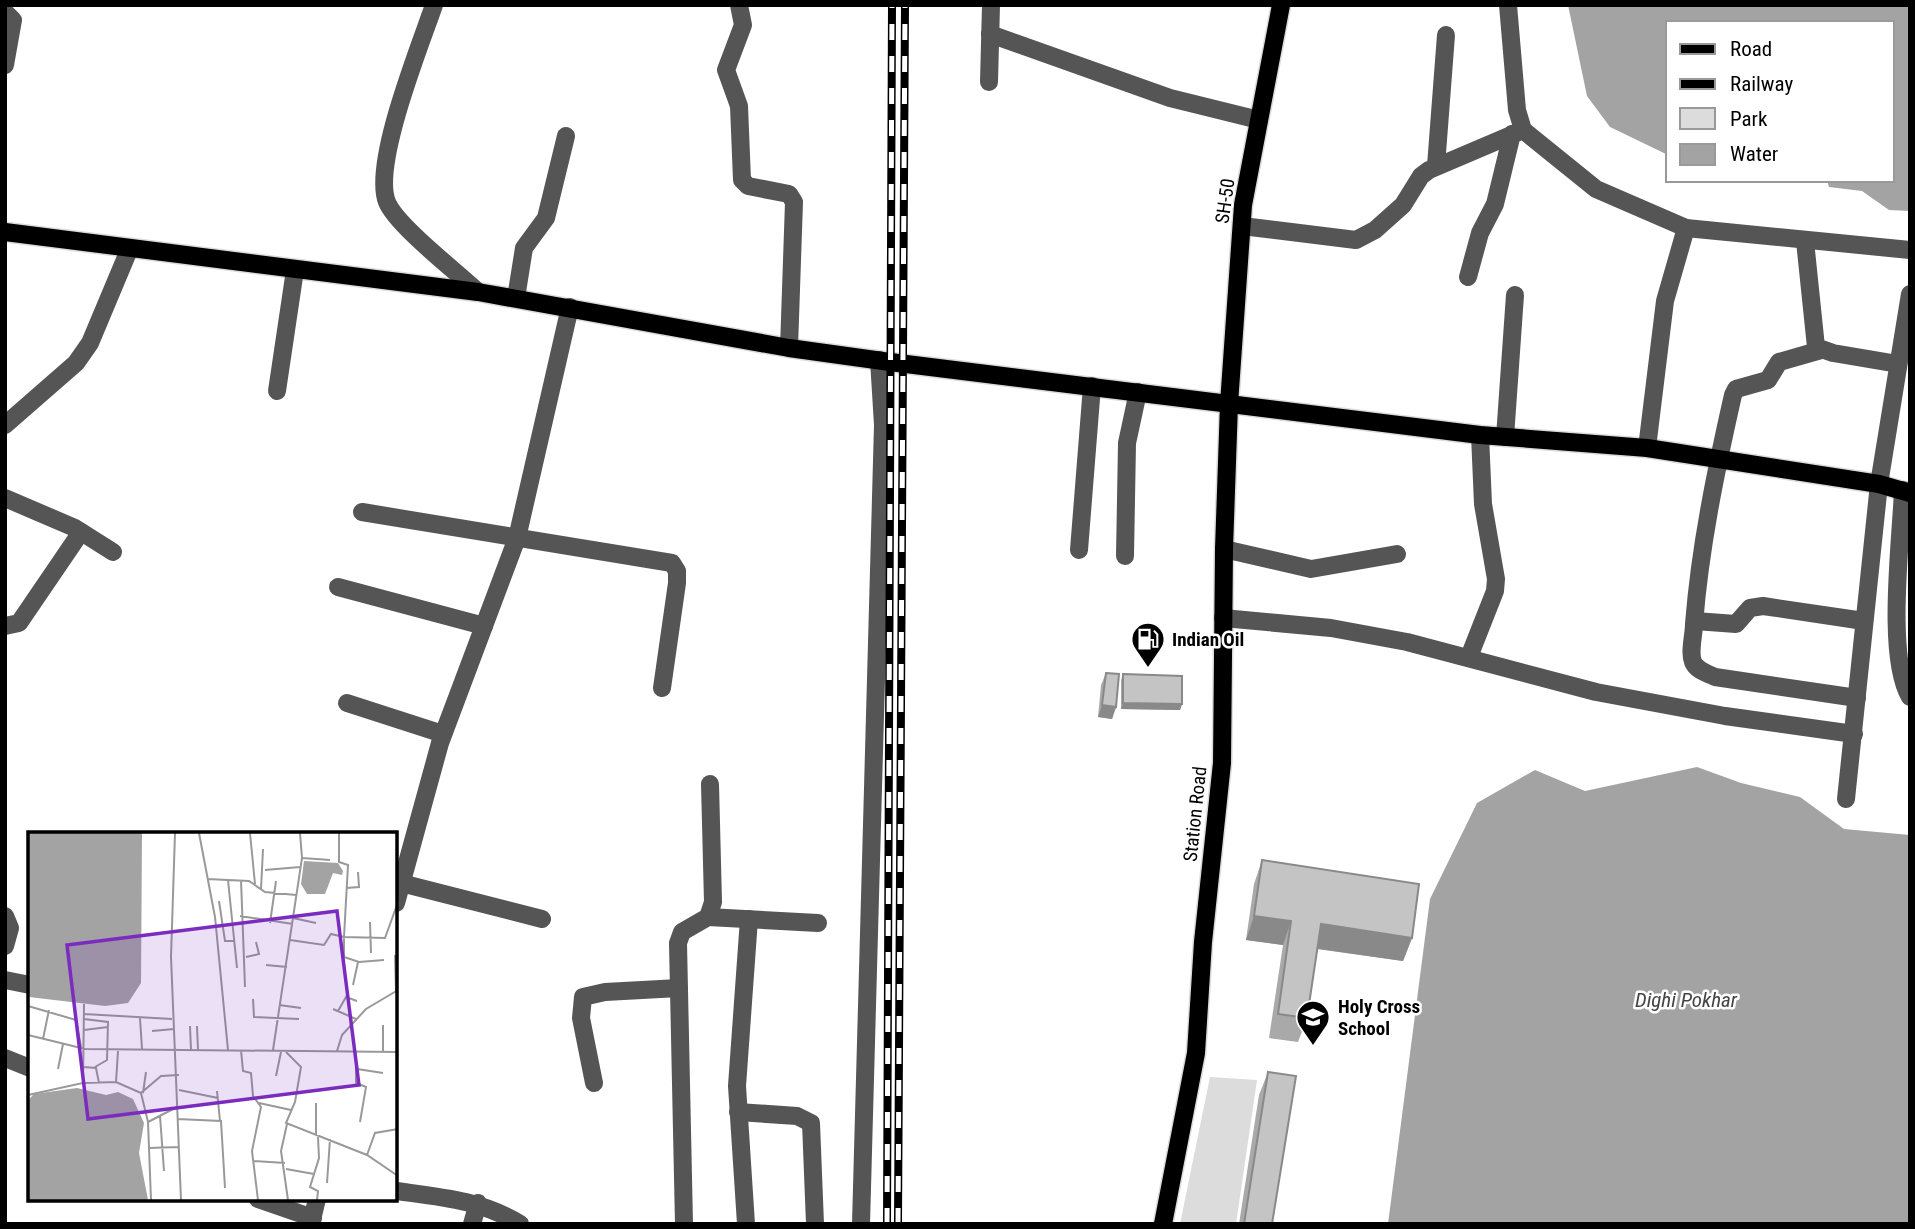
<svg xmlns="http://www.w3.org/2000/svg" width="1915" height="1229" font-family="'Roboto Condensed',sans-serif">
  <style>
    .green { fill: #dcdcdc }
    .water { fill: #a3a3a3 }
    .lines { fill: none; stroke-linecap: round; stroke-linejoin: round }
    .major-casing { stroke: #dbdbdb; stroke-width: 21 }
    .minor { stroke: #555; stroke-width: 18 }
    .major { stroke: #000; stroke-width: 18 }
    .rail-casing { stroke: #000; stroke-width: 8 }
    .rail { stroke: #fff; stroke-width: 5; stroke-dasharray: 16; stroke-linecap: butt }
    .wall { fill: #a9a9a9 }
    .shaded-wall { fill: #898989 }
    .building { fill: #c4c4c4; stroke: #898989; stroke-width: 2 }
    .labels { text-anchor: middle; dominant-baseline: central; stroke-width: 5; stroke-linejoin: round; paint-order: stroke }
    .street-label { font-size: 19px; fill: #000; stroke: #fff }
    .poi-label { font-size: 19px; font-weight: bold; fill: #000; stroke: #fff; text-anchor: start }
    .water-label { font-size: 21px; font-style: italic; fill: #444; stroke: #fff }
    .inset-road { fill: none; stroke: #999; stroke-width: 2 }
    .view { fill: #7b2cbf; fill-opacity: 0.15; stroke: #7b2cbf; stroke-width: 3.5 }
    .inset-edge { fill: none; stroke: #000; stroke-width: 3.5 }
  </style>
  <rect width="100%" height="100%" fill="#fff"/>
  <polygon class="green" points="1210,1077 1257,1080 1236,1224 1180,1224"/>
  <g class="water">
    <polygon points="1568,5 1910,5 1910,211 1889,210 1862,191 1829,187 1827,180 1892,180 1892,23 1668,23 1668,155 1610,127 1587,96"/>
    <polygon points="1697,767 1741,783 1800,797 1844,829 1910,835 1910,1224 1388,1224 1430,899 1477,803 1535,770 1585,791"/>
  </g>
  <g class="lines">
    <defs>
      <g id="major">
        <polyline points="5,232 478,292 789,348 890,362 1480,435 1647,448 1879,484 1910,493"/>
        <polyline points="1163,1224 1196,1053 1203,942 1222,763 1224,549 1229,404 1243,205 1281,5"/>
      </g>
    </defs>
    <use href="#major" class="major-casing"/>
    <g class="minor">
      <path d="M434,5C420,46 372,164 387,202C396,225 457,272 478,292"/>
      <polyline points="739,5 743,25 726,70 739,106 742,180 748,186 789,194 794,202 789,348"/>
      <polyline points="1508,5 1517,110 1523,130 1596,189 1686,228 1910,250"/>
      <polyline points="5,12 13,20 5,65"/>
      <polyline points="990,34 1170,98 1259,120"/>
      <polyline points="989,82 991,5"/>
      <polyline points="1436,166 1446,35"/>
      <polyline points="1242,226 1356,240 1375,230 1403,205 1421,176 1429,170 1523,130"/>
      <polyline points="1805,241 1816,347 1833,353 1898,364"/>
      <polyline points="1468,277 1480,233 1495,204 1512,134"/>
      <polyline points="516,298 524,248 546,218 566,136"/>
      <path d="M1821,350L1779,362L1768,380L1736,389L1733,395C1716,470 1700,547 1694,624C1694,635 1689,652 1693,662C1697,671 1707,673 1715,677L1857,698"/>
      <polyline points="277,391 295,270"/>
      <polyline points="5,425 76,363 90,343 129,250"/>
      <polyline points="1505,437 1515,295"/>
      <polyline points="1647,448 1665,301 1686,228"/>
      <path d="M1903,490C1901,540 1886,657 1910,697"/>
      <polyline points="5,498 75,528 113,552"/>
      <polyline points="362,512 672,563 677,571 677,583 662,688"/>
      <polyline points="1224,549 1311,569 1397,554"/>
      <polyline points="1079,550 1092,386"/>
      <polyline points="1125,556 1127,443 1138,392"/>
      <polyline points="338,587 484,626"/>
      <polyline points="1223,618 1331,628 1407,642 1596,692 1725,716 1854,734"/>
      <polyline points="1695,621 1736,624 1750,608 1763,606 1864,621"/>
      <polyline points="5,626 19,623 81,532"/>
      <polyline points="1469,657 1495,591 1496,579 1483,504 1480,435"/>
      <polyline points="347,703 443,734"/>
      <polyline points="1846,799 1879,484 1910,294"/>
      <polyline points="401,883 542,919"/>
      <polyline points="396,903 440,743 517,538 570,307"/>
      <polyline points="5,916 10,928 5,946"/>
      <polyline points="708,917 818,923"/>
      <polyline points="5,980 30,985"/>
      <polyline points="5,1058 30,1068"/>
      <polyline points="594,1083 581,1018 583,997 605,992 679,988"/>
      <polyline points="738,1112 797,1116 811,1123 815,1224"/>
      <path d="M396,1191C440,1197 481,1200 520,1224"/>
      <polyline points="258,1199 313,1218"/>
      <polyline points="311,1224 317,1199"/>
      <polyline points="472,1224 478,1203"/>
      <polyline points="684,1224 678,943 682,932 708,917 713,902 710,784"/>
      <polyline points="746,1224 737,1086 749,919"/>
      <polyline points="861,1224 883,425 879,360"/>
    </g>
    <use href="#major" class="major"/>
    <defs>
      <g id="rail">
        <polyline points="887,1224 892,5"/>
        <polyline points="898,1224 905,5"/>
      </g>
    </defs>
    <use href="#rail" class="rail-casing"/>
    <use href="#rail" class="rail"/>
  </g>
  <g class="wall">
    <polygon points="1106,673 1116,707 1112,719 1098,717 1101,685"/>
    <polygon points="1123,674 1182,704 1180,710 1121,709 1121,680"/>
    <polygon points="1262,860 1412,938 1403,961 1317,949 1307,1018 1298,1042 1269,1038 1283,945 1246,940 1254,884"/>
    <polygon points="1268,1072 1272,1224 1239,1224 1259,1095"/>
  </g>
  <g class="shaded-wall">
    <polygon points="1123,703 1182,704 1180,710 1121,709"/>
    <polygon points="1102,705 1116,707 1112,719 1098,717"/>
    <polygon points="1254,916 1291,921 1283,945 1246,940"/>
    <polygon points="1321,924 1412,938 1403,961 1312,948"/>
  </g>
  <g class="building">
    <polygon points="1106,673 1119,674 1116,707 1102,705"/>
    <polygon points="1123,674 1182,676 1182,704 1123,703"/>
    <polygon points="1262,860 1419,884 1412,938 1321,924 1307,1018 1278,1014 1291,921 1254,916"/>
    <polygon points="1268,1072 1296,1076 1272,1224 1244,1224"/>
  </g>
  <defs>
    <symbol id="fuel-pin" viewBox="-11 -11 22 30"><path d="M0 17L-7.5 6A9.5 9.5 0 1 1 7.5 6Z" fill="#000" stroke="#fff"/><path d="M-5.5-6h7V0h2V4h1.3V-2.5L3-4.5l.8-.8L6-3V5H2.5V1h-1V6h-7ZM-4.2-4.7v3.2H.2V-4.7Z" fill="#fff"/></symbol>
    <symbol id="school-pin" viewBox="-11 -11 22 30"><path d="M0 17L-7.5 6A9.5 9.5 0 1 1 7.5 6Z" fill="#000" stroke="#fff"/><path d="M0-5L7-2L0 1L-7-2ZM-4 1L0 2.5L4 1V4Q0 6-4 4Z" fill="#fff"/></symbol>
  </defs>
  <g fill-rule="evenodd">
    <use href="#fuel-pin" x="1129" y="620" width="38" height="52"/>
    <use href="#school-pin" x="1294" y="998" width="38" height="52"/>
  </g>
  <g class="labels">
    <g class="street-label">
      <text transform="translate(1225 201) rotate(-82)">SH-50</text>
      <text transform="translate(1195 814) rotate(-84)">Station Road</text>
    </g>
    <g class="poi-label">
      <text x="1172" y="639">Indian Oil</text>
      <text x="1338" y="1006">Holy Cross<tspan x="1338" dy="22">School</tspan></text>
    </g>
    <g class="water-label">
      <text x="1686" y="1000">Dighi Pokhar</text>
    </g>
  </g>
  <g transform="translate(28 832)">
    <rect width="369" height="369" fill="#fff"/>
    <path d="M0,1H114L113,151L100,171L77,174L1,165ZM276,29L310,31L315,39L314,43L305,41L297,62H279L273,52ZM49,256L78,263L90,260L105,267L116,291L111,321L120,368H0V268L6,262Z" fill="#a3a3a3"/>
    <path class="inset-road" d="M147,1L143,125L153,368M171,1L187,85L200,218M222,1L227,52M311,1V30L320,33L316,105L357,106L370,70M274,26L302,28M237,38L272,35M179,47L221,49L237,60L268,63M200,48L209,136M213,48L217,155M318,56L331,55L330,40M233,57L235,17M191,69L197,109H207M212,84L265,92M265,86L288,91M342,90L343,121M242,91L248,49M262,108L296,113L303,102L316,105V125L331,130L356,128M367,123L368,159M218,125L231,122L228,110M238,133L259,135M325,153L330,130M225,167L226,185L271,187M251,173L273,176M0,174L48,188L53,215M305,177L328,187M310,179L318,165L329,169M56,182L144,187M112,186L114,217M56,187L80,190L79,228L67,235M355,193V220M162,194L163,218M169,194L170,218M56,198L80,195M124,199L146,197M0,203L57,217L370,220M15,207L21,178M213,218L215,239L223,241L225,264L233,275L224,319L230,368M245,218L274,26L272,1M309,219L314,203L338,177L370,158M258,220L273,235L267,270L258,291L339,323L370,344M328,221V251L338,255L332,290M56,235L68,236L71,251M30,237L35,212M329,237L355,241M248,244L253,220M88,250L90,219M55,251L88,250L113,261L120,290L123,368M151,258L190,266M189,259L192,289M113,261L133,244L151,243M115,261L118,240M0,263L55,251L56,172M231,271L263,278M132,284L136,339M149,287L193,289L197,356M120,290L149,275M259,292L253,319L260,368M288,303V271M121,316L150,315M339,323L347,301L370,297M225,329L257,331M258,337L286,342M299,351L302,307M289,368L290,359L282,355L291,326L290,305"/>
    <path class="view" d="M309,79L331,253L60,287L39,113Z"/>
    <rect width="369" height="369" class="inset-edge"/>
  </g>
  <rect width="1915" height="1229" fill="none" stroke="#000000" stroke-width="14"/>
  <rect x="1666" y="21" width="228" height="161" fill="#ffffff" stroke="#999999" stroke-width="2"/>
  <rect x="1680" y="44" width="35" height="10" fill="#000000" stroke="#999999" stroke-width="2"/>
  <text x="1730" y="56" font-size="21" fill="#000000">Road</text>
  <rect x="1680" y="79" width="35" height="10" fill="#000000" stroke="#999999" stroke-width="2"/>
  <text x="1730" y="91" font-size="21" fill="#000000">Railway</text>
  <rect x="1680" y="108" width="35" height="21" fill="#dcdcdc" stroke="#999999" stroke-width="2"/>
  <text x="1730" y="126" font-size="21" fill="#000000">Park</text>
  <rect x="1680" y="144" width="35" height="21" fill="#a3a3a3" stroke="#999999" stroke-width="2"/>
  <text x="1730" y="161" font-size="21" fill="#000000">Water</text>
</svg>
